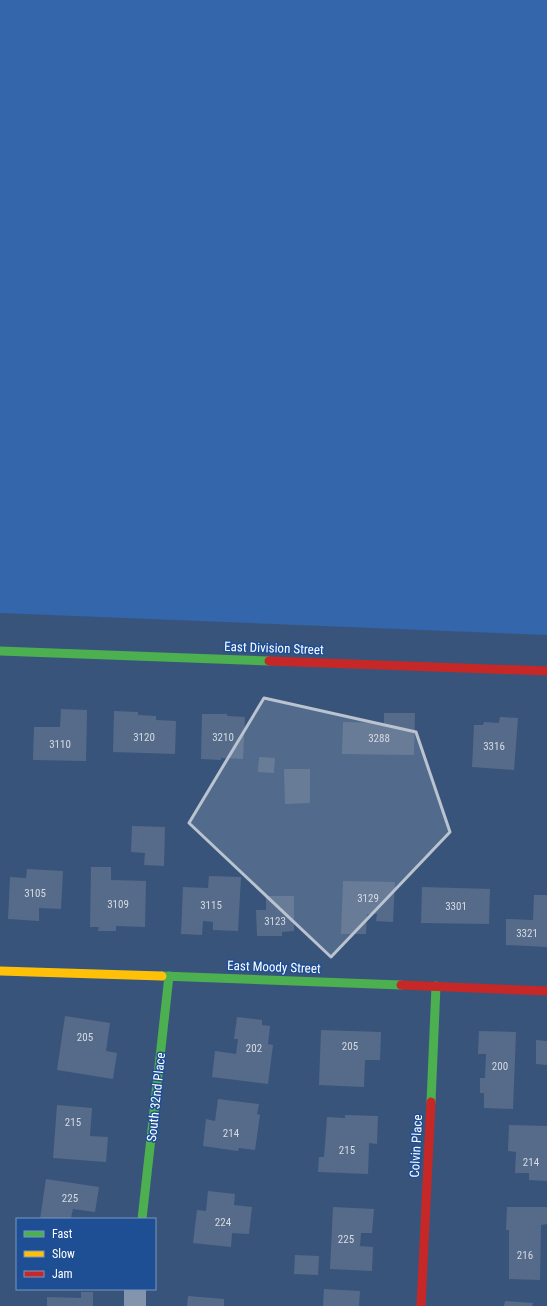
<svg xmlns="http://www.w3.org/2000/svg" width="547" height="1306" font-family="'Roboto Condensed',sans-serif">
  <style>
    .green { fill: #3366ab }
    .building { fill: #566b89 }
    .lines { fill: none; stroke-linecap: round; stroke-linejoin: round }
    .street { stroke: #8295ad; stroke-width: 22 }
    .fast { stroke: #4caf50; stroke-width: 9 }
    .slow { stroke: #ffc107; stroke-width: 9 }
    .jam { stroke: #c62828; stroke-width: 9 }
    .marked { fill: #bac3d0; fill-opacity: 0.2; stroke: #bac3d0; stroke-width: 3; stroke-linejoin: round }
    .labels { text-anchor: middle; dominant-baseline: central; stroke-width: 3; stroke-linejoin: round; paint-order: stroke }
    .number-label { font-size: 11px; fill: #d5dae2 }
    .street-label { font-size: 13px; fill: #fff; stroke: #1e4f95 }
  </style>
  <rect width="100%" height="100%" fill="#39547a"/>
  <polygon class="green" points="0,0 547,0 547,635 0,613"/>
  <g class="building">
    <polygon points="61,709 87,710 86,761 33,760 34,727 60,727"/>
    <polygon points="114,711 138,712 138,715 156,716 156,720 176,721 175,754 113,752"/>
    <polygon points="384,713 415,713 414,755 342,754 343,722 384,723"/>
    <polygon points="202,714 227,714 227,716 245,717 243,759 221,758 221,760 201,759"/>
    <polygon points="500,717 518,718 514,770 472,767 474,725 483,725 484,722 499,723"/>
    <polygon points="259,757 275,758 274,773 258,772"/>
    <polygon points="284,769 310,769 310,803 285,804"/>
    <polygon points="132,826 165,827 164,866 144,865 145,853 131,852"/>
    <polygon points="91,867 111,867 111,880 146,881 145,927 116,926 116,931 98,931 99,927 90,927"/>
    <polygon points="27,869 63,871 61,909 39,908 39,921 8,919 10,877 26,878"/>
    <polygon points="209,876 241,877 238,931 213,930 213,922 203,921 202,935 181,934 183,887 208,888"/>
    <polygon points="343,881 395,882 393,922 376,921 377,914 367,914 366,934 341,934"/>
    <polygon points="422,887 490,889 489,924 421,923"/>
    <polygon points="534,895 547,895 547,947 506,945 506,919 533,920"/>
    <polygon points="266,896 294,896 294,931 282,932 282,936 257,936 256,910 266,910"/>
    <polygon points="65,1016 110,1023 106,1051 117,1053 113,1079 57,1070"/>
    <polygon points="237,1017 262,1020 262,1025 270,1026 268,1044 273,1045 268,1084 212,1077 215,1051 236,1054 238,1039 234,1039"/>
    <polygon points="321,1030 381,1032 380,1060 365,1060 364,1087 319,1085"/>
    <polygon points="479,1031 516,1032 513,1109 484,1108 484,1093 480,1093 480,1078 485,1078 486,1054 478,1054"/>
    <polygon points="536,1040 547,1041 547,1065 536,1064"/>
    <polygon points="218,1099 259,1104 257,1114 260,1115 255,1150 239,1148 238,1151 203,1146 206,1119 215,1121"/>
    <polygon points="57,1105 92,1108 90,1136 108,1137 106,1162 53,1158"/>
    <polygon points="345,1115 378,1116 377,1144 369,1143 368,1174 318,1172 319,1157 324,1157 327,1117 345,1118"/>
    <polygon points="509,1125 547,1126 547,1181 529,1180 529,1173 515,1173 516,1152 508,1151"/>
    <polygon points="46,1179 99,1187 95,1212 73,1209 71,1218 75,1219 40,1219"/>
    <polygon points="208,1191 235,1194 234,1205 252,1207 249,1234 232,1233 231,1247 193,1243 197,1210 206,1211"/>
    <polygon points="333,1207 374,1209 372,1233 361,1233 360,1246 373,1247 372,1271 330,1269"/>
    <polygon points="507,1207 547,1207 547,1224 541,1225 540,1280 509,1279 509,1230 506,1230"/>
    <polygon points="295,1255 319,1256 318,1275 294,1274"/>
    <polygon points="324,1289 360,1291 359,1306 323,1306"/>
    <polygon points="81,1292 93,1292 93,1306 47,1306 47,1297 81,1298"/>
    <polygon points="188,1296 224,1299 224,1306 187,1306"/>
    <polygon points="505,1301 533,1303 532,1306 504,1306"/>
  </g>
  <g class="lines">
    <polyline class="street" points="135,1306 135,1289"/>
    <g class="fast">
      <polyline points="0,651 269,661"/>
      <polyline points="162,976 401,985"/>
      <polyline points="431,1102 436,986"/>
      <polyline points="142,1219 169,976"/>
    </g>
    <polyline class="slow" points="0,971 162,976"/>
    <g class="jam">
      <polyline points="269,661 547,671"/>
      <polyline points="401,985 547,991"/>
      <polyline points="421,1306 431,1102"/>
    </g>
  </g>
  <path class="marked" d="M264,698L416,732L450,832L331,957L189,823Z"/>
  <g class="labels">
    <g class="number-label">
      <text x="144" y="737">3120</text>
      <text x="223" y="737">3210</text>
      <text x="379" y="738">3288</text>
      <text x="60" y="744">3110</text>
      <text x="494" y="746">3316</text>
      <text x="35" y="893">3105</text>
      <text x="368" y="898">3129</text>
      <text x="118" y="904">3109</text>
      <text x="211" y="905">3115</text>
      <text x="456" y="906">3301</text>
      <text x="275" y="921">3123</text>
      <text x="527" y="933">3321</text>
      <text x="85" y="1037">205</text>
      <text x="350" y="1046">205</text>
      <text x="254" y="1048">202</text>
      <text x="500" y="1066">200</text>
      <text x="73" y="1122">215</text>
      <text x="231" y="1133">214</text>
      <text x="347" y="1150">215</text>
      <text x="531" y="1162">214</text>
      <text x="70" y="1198">225</text>
      <text x="223" y="1222">224</text>
      <text x="346" y="1239">225</text>
      <text x="525" y="1255">216</text>
    </g>
    <g class="street-label">
      <text transform="translate(274 648) rotate(2)">East Division Street</text>
      <text transform="translate(274 967) rotate(2)">East Moody Street</text>
      <text transform="translate(156 1097) rotate(-84)">South 32nd Place</text>
      <text transform="translate(416 1146) rotate(-87)">Colvin Place</text>
    </g>
  </g>
  <rect x="16" y="1218" width="140" height="72" fill="#1e4f95" stroke="#7895bf"/>
  <rect x="24" y="1231" width="20" height="6" fill="#4caf50" stroke="#7895bf"/>
  <text x="52" y="1238" font-size="12" fill="#ffffff">Fast</text>
  <rect x="24" y="1251" width="20" height="6" fill="#ffc107" stroke="#7895bf"/>
  <text x="52" y="1258" font-size="12" fill="#ffffff">Slow</text>
  <rect x="24" y="1271" width="20" height="6" fill="#c62828" stroke="#7895bf"/>
  <text x="52" y="1278" font-size="12" fill="#ffffff">Jam</text>
</svg>
